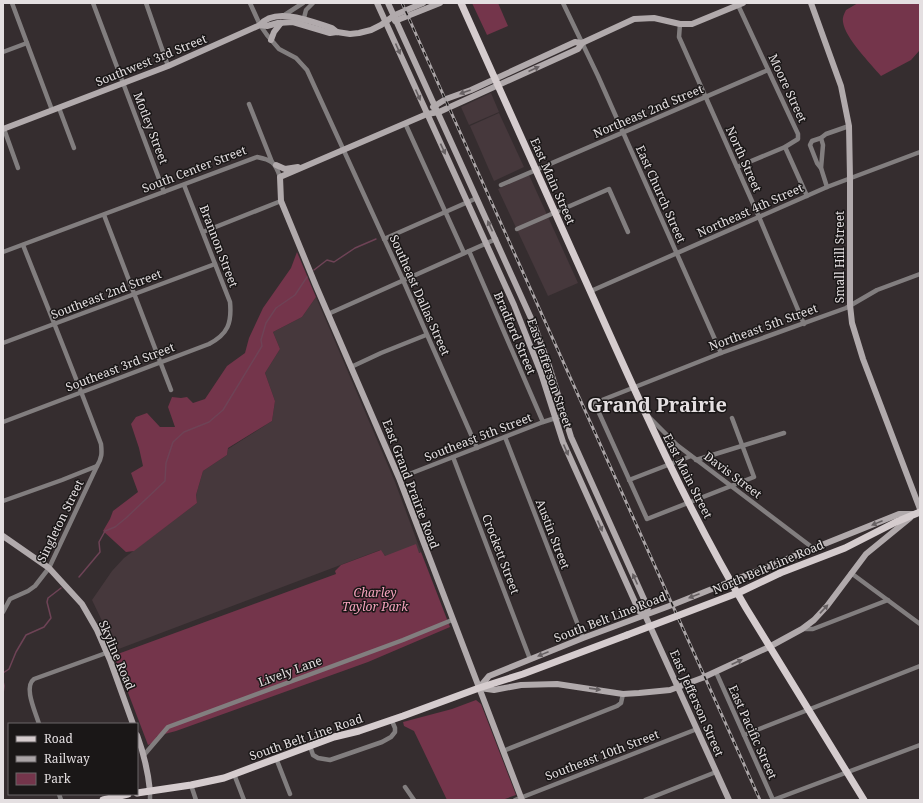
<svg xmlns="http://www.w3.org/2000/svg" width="923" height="803" font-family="'Noto Serif',serif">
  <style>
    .built { fill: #46383c }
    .green { fill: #74354b }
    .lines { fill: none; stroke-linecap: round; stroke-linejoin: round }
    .stream { stroke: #6e4356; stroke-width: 1.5 }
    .street { stroke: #827e7f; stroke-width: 4.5 }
    .secondary { stroke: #b1aaac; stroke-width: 6 }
    .primary { stroke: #d5ccce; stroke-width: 7 }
    .rail-casing { stroke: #aaa4a6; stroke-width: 3 }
    .rail { stroke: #1a1717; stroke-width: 1.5; stroke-dasharray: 4.5; stroke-linecap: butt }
    .primary-bridge { stroke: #d5ccce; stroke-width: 7 }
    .oneway { fill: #666062 }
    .labels { text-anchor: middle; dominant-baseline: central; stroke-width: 3; stroke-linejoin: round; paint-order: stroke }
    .street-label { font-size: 12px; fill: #e4dfe1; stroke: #1a1717 }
    .park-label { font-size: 12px; font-style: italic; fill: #f4a2bc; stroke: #1a1717 }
    .town-label { font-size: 20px; font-weight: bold; fill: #e4dfe1; stroke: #1a1717 }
  </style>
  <rect width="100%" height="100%" fill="#352d2f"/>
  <g class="built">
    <polygon points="491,93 499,112 469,125 461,107"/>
    <polygon points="499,113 524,167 494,181 470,126"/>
    <polygon points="529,175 578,283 548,296 498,189"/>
    <polygon points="316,297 395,482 421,552 396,560 388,559 380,550 116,650 92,600 112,571 124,558 197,503 196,495 203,471 227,455 228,449 272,421 275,401 265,373 280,349 273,332 302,317"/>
  </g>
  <g class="green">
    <polygon points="472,3 498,3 508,26 487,35"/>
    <path d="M858,3H919L920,48L919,51L911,60L881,76C871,64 845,38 843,22C842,18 844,14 846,10Z"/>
    <polygon points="297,252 316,297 302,317 273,332 280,349 265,373 275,401 272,421 228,448 227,455 203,471 196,495 197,503 134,551 126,552 103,531 110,519 113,511 138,492 131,473 143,466 139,448 131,424 136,417 147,413 160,427 175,427 168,407 172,397 181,398 187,397 193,403 205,399 227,366 245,353 249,338 263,308 291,268"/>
    <polygon points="416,544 419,553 421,552 450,627 368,662 176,731 157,736 153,743 148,745 116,661 117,660 115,655 336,574 335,571 341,565 381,550 385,556"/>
    <polygon points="476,700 481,704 516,795 502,800 447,800 414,731 404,726 403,722 452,709"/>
  </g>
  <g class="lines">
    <g class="stream">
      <polyline points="314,270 327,260 334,262 355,248 376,239"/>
      <polyline points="79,577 100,552 99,542 105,531 115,527 126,518 165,481 166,463 173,442 184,432 209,422 223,410 262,346 261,340 266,323 276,308 295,295 307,277"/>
      <polyline points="3,673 9,669 16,652 26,635 44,627 51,618 47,602 48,598 61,588"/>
      <polyline points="3,681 4,686 3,694"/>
    </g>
    <g class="street">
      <polyline points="12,3 52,110"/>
      <polyline points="93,3 164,192"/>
      <polyline points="146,3 168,66"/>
      <polyline points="250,3 260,25 267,35 279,49 296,58 307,70 403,280 477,448"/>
      <polyline points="563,3 598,76 721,353"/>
      <polyline points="283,16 303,3"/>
      <polyline points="303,22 306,10 313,3"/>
      <polyline points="680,24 679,37 759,217 804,324"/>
      <polyline points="3,52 27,43"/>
      <polyline points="249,104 272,162"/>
      <polyline points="59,108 74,148"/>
      <polyline points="405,123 464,253"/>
      <polyline points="4,129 18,168"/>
      <polyline points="785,147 807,196"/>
      <polyline points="737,167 785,147 798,139 798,134 738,5"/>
      <polyline points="821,168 817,163 810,145 812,141 821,138"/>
      <polyline points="501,185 768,70"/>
      <polyline points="827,187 821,168 823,145 821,138 826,134 849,126"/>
      <polyline points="104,215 171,390"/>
      <polyline points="517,229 609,189 628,232"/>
      <polyline points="203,232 281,201"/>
      <polyline points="384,239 477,198"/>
      <polyline points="469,251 543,422"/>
      <path d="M3,252L257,157C272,160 275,162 280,177"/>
      <polyline points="591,291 827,187 920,152"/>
      <polyline points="328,314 496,239"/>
      <polyline points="3,343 215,264"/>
      <polyline points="351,367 381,353 426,335"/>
      <polyline points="592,404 721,353 846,308 877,290 920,274"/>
      <polyline points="595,404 647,519 754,477 732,418"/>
      <polyline points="649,417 677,445 813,548"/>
      <path d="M3,422L209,344C228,334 232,323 230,302L184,185"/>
      <polyline points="505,437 583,638"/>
      <polyline points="453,457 530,659"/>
      <polyline points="696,460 784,433"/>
      <polyline points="399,478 543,422 565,415"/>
      <polyline points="629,480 691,456"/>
      <polyline points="3,501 62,480 97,466"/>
      <polyline points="851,573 920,624"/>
      <path d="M3,612L10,599L28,591L35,586L49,568L97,466C102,458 102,453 101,444C76,377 49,311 23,245"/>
      <polyline points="802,629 813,629 888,600"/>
      <polyline points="716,672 773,800"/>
      <path d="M39,724C36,713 23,687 34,679L106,653"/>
      <polyline points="744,735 920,666"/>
      <polyline points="310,746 313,755 318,758 330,760 382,742 391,737 395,732 395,728 391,719"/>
      <polyline points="503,751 617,706 621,703 623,694"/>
      <polyline points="144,755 168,727 403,640 452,620"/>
      <polyline points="276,758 290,794"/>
      <polyline points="234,774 244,800"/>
      <polyline points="191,785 196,800"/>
      <polyline points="405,787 414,800"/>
      <polyline points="150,791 150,800"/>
      <polyline points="59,794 61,800"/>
      <polyline points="515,800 697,729"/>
      <polyline points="645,800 716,772"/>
      <polyline points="773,800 920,745"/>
    </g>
    <g class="secondary">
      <polyline points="377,3 514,305 541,373 563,442 639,611 645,615 729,800"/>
      <polyline points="388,3 535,327 549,366 571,437 648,608 645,615"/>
      <polyline points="811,3 841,86 849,126 850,178 850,305 852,323 863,359 920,509"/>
      <polyline points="395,21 440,3"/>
      <polyline points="260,25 267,26 278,23 293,22 330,33 337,32 350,34 359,33 371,30 381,25 395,15 423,3"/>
      <polyline points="271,40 274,32 281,23"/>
      <polyline points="433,107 446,99 471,90 575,42 582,43"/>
      <path d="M3,129L168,66L260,25C275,6 313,22 332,28L337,32"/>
      <polyline points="276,165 285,169 298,167"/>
      <polyline points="3,536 49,568 82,604 97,630 110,660 133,724"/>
      <polyline points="479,688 489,676 583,638 672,605 899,514 915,514"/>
      <polyline points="480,688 494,690 521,685 557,684 623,694 639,693 670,690 702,678 769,647 802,629 814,620 827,606 866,554 910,518"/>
      <path d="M137,735C144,754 148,771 150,791"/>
      <polyline points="522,800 399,478 316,286 281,201 280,177 427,114 439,112 578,49 582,43 634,19 654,18 680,24 692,24 743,3"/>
    </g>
    <g class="primary">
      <path d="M461,3C506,103 551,203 596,304C642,407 688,510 746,608L864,800"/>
      <polyline points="780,573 845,548 896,522 920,512"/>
      <polyline points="137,793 191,785 224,778 334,737 359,731 403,716 479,688 523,674 627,635"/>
      <polyline points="103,800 128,794"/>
    </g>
    <defs>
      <polyline id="rail" points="402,3 760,800"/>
    </defs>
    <use href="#rail" class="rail-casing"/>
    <use href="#rail" class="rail"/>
    <polyline class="primary-bridge" points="627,635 740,592 780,573"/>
  </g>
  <defs><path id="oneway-solid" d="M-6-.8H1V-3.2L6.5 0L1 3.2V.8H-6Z"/></defs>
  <g class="oneway">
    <use href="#oneway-solid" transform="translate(398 49) rotate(66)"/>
    <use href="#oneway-solid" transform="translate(534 69) rotate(-24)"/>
    <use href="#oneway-solid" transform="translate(465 92) rotate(160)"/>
    <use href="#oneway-solid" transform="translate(418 95) rotate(66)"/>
    <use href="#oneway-solid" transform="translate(443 149) rotate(65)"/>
    <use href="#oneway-solid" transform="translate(490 226) rotate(-115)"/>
    <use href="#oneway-solid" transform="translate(566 450) rotate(66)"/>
    <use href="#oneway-solid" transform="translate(877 523) rotate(158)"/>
    <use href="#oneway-solid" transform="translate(600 526) rotate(66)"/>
    <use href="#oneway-solid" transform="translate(635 579) rotate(-114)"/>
    <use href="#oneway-solid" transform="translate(694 596) rotate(159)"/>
    <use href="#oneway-solid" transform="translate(824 609) rotate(-47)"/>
    <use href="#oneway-solid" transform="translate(543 654) rotate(158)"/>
    <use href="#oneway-solid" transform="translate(737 662) rotate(-25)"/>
    <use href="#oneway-solid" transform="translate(595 689) rotate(8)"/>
  </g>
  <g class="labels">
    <g class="street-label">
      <text transform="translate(151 60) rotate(-22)">Southwest 3rd Street</text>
      <text transform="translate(788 88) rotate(65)">Moore Street</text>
      <text transform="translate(648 111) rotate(-23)">Northeast 2nd Street</text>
      <text transform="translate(151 128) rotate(69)">Motley Street</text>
      <text transform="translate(744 159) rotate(66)">North Street</text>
      <text transform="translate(194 169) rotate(-21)">South Center Street</text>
      <text transform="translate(553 181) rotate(66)">East Main Street</text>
      <text transform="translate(661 194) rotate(66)">East Church Street</text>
      <text transform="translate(750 210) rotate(-24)">Northeast 4th Street</text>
      <text transform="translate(219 246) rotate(69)">Brannon Street</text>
      <text transform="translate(839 257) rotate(-90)">Small Hill Street</text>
      <text transform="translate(106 294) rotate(-21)">Southeast 2nd Street</text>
      <text transform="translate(420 295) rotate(66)">Southeast Dallas Street</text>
      <text transform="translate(763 327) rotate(-20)">Northeast 5th Street</text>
      <text transform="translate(515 333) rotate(67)">Bradford Street</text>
      <text transform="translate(120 367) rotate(-21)">Southeast 3rd Street</text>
      <text transform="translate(550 373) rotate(71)">East Jefferson Street</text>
      <text transform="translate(478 437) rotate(-21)">Southeast 5th Street</text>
      <text transform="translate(733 475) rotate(37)">Davis Street</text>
      <text transform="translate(688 476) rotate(63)">East Main Street</text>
      <text transform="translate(411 484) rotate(69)">East Grand Prairie Road</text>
      <text transform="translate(60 521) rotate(-64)">Singleton Street</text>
      <text transform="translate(553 534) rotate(69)">Austin Street</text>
      <text transform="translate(501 554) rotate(69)">Crockett Street</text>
      <text transform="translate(768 567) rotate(-23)">North Belt Line Road</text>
      <text transform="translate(610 617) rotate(-21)">South Belt Line Road</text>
      <text transform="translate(117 655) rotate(67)">Skyline Road</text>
      <text transform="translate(290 671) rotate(-20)">Lively Lane</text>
      <text transform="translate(697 703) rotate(66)">East Jefferson Street</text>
      <text transform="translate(753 732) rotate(66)">East Pacific Street</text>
      <text transform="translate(306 737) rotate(-19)">South Belt Line Road</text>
      <text transform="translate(602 755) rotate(-21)">Southeast 10th Street</text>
    </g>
    <g class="park-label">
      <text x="375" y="592">Charley<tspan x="375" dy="14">Taylor Park</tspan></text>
    </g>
    <g class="town-label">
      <text x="657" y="404">Grand Prairie</text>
    </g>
  </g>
  <rect width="923" height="803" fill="none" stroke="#e4dfe1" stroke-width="8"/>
  <rect x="8" y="723" width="130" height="72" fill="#1a1717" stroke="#6b6768"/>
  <rect x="16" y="736" width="20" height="6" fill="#d5ccce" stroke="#6b6768"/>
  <text x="44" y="743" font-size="12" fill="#e4dfe1">Road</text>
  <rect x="16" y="756" width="20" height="6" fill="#aaa4a6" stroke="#6b6768"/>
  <text x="44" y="763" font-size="12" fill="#e4dfe1">Railway</text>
  <rect x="16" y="773" width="20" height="12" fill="#74354b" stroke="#6b6768"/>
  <text x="44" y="783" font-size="12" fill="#e4dfe1">Park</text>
</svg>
